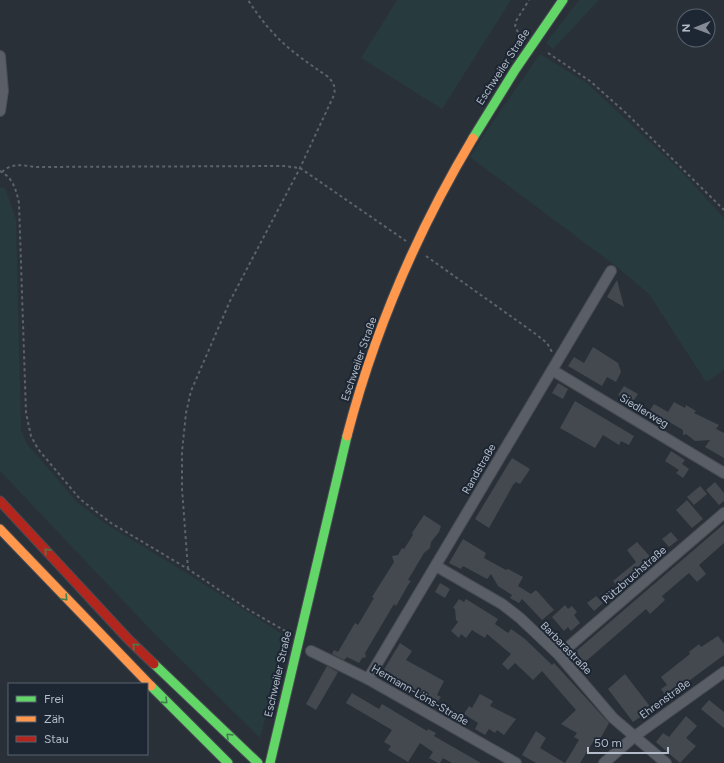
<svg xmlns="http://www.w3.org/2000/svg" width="724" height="763" font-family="Figtree,sans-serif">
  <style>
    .green { fill: #273a3e }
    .building { fill: #444950 }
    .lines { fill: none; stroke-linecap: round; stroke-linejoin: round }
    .street-casing { stroke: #484c53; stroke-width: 12 }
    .fast-casing { stroke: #484c53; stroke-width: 11 }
    .slow-casing { stroke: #484c53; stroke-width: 11 }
    .jam-casing { stroke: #484c53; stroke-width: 11 }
    .path { stroke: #5d636a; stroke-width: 2; stroke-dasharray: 3 3; stroke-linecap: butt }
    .street { stroke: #5a5e66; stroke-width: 10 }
    .fast { stroke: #63d668; stroke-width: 9 }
    .slow { stroke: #ff974d; stroke-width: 9 }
    .jam { stroke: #b3261e; stroke-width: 9 }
    .oneway { stroke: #407e4e }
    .labels { text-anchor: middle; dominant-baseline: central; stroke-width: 4; stroke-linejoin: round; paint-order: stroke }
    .street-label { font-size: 11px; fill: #b4bcc9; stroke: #1d2633 }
  </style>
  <rect width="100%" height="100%" fill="#2a3038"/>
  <g class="green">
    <polygon points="397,0 511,0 442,109 361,58"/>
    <polygon points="579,0 599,0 553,49 546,43"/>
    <polygon points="540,54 587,83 683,173 724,218 724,370 706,382 649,294 617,267 470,157 485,133"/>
    <polygon points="0,187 5,188 16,219 21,429 27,444 77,502 103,522 175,566 287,637 260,738 150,629 0,471"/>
  </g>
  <g class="building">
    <polygon points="617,280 624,307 607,297"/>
    <polygon points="593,347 618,363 621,372 616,382 607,377 602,386 568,366 574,357 584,363"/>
    <polygon points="558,383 568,389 563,399 552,393"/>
    <polygon points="624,386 638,394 632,403 618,395"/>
    <polygon points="575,401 634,436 629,445 621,441 619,445 603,435 595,448 560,428"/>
    <polygon points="674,402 685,408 686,405 696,411 694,413 719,425 716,429 724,433 724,458 705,447 710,440 695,441 686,434 683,435 683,430 664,419 663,422 648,413 654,404 668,412"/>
    <polygon points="671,451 685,460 682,464 689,469 683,478 676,473 679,470 665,461"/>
    <polygon points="512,458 530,469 520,484 516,482 513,485 489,528 475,519"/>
    <polygon points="715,482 724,493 724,501 719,505 706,490"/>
    <polygon points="700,486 707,494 694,505 687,497"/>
    <polygon points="687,500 703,519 692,528 676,510"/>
    <polygon points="424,515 441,526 439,532 431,542 430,548 424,553 408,580 411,581 408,585 396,606 394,604 368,648 365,653 366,657 362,658 359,663 347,657 344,660 332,654 334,650 338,652 355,623 358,625 374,598 372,597 394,562 392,556 398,555 402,548 404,549 413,535 412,533"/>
    <polygon points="724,524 724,543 699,565 706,574 697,582 689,573 662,596 665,600 650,614 646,609 584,663 575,652"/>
    <polygon points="671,532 678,540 669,547 662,539"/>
    <polygon points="463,539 486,553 484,558 506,570 508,569 523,577 518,586 531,594 536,590 554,610 542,620 522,599 519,603 510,598 512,595 498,586 491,574 487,579 463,566 461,569 449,563"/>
    <polygon points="637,542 654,561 620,589 613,581 636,562 627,550"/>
    <polygon points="440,583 450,589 445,598 435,592"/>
    <polygon points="596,596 603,603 594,611 587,603"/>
    <polygon points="459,599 464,602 466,599 498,619 495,624 508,633 511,629 525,639 552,665 554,663 609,723 600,739 596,737 580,763 536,763 522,755 536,731 546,738 540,748 565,763 579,740 574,737 577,733 561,724 576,710 542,671 533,680 515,663 508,670 502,664 511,654 487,634 485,638 472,630 466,638 461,634 459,638 451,631 458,622 456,620 455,609 453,608"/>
    <polygon points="565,605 568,609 572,606 577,612 574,615 580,623 571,631 568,627 564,631 552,617"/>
    <polygon points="718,636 724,644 724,655 667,697 661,689 667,685 661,677 690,654 689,652 699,644 701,647"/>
    <polygon points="400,643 412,651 406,660 444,681 437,695 441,697 436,704 384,675 385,673 383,671"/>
    <polygon points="327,666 338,672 316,710 306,704"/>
    <polygon points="625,674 652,709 633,722 608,689"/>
    <polygon points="352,693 379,709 382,704 427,731 428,729 436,733 434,736 481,763 452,763 443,758 440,763 438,763 429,758 433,752 420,743 408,762 388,750 391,746 384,742 392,730 346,703"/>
    <polygon points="480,694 493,701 490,706 516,719 504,735 497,730 495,733 489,729 485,735 475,729 478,723 464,714 469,706 472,708"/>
    <polygon points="709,700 724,712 724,728 701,709"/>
    <polygon points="686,716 697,726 686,738 696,746 680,763 656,742 663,733 669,737"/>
  </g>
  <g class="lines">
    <defs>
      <g id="street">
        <polyline points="0,56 3,91 0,111"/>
        <polyline points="552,370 724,473"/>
        <polyline points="436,566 502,604 520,618 559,655 613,718 666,763"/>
        <polyline points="311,651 368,679 516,763"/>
        <polyline points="559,655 724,513"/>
        <polyline points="368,679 611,271"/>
        <polyline points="604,763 635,736 724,672"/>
      </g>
      <g id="fast">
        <polyline points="473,138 515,70 563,0"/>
        <polyline points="154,664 258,763"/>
        <polyline points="151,686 228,763"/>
        <polyline points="270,763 347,436"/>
      </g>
      <g id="slow">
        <path d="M347,436C374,332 418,230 473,138"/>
        <polyline points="0,529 151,686"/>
      </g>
      <polyline id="jam" points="0,501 129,640 154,664"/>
    </defs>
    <use href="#street" class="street-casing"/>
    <use href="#fast" class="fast-casing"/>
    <use href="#slow" class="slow-casing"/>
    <use href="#jam" class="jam-casing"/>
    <g class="path">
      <polyline points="518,32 515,27 516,21 529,0"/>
      <polyline points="548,53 590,81 626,113 724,210"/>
      <path d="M0,171C13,178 16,189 19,203L26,413L31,436L38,449L80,499L111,523L188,569L249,610L287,632"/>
      <path d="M2,172C11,163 23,165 34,167L284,166L300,168L406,241"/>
      <polyline points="426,256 533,332 547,343 552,352"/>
      <path d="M188,569L182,489V452L186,413L191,391L230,301L300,168L334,95C336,86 333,82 327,76C290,51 272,37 248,0"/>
    </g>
    <use href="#street" class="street"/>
    <use href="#fast" class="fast"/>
    <use href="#slow" class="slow"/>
    <use href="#jam" class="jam"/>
  </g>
  <defs><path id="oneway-chevron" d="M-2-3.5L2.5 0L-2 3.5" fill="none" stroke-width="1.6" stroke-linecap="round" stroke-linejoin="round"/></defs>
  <g class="oneway">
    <use href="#oneway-chevron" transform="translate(47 551) rotate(-133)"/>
    <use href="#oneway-chevron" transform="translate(65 598) rotate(47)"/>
    <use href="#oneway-chevron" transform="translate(135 646) rotate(-136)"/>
    <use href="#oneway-chevron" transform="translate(165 701) rotate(44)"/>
    <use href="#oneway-chevron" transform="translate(229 736) rotate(-136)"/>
  </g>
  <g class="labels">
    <g class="street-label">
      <text transform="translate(503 67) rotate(-57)">Eschweiler Straße</text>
      <text transform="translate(359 359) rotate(-71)">Eschweiler Straße</text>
      <text transform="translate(644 411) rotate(31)">Siedlerweg</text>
      <text transform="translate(479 469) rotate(-60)">Randstraße</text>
      <text transform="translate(634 575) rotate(-41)">Pützbruchstraße</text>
      <text transform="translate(566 648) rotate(46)">Barbarastraße</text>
      <text transform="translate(278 674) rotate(-77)">Eschweiler Straße</text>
      <text transform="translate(420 695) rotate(30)">Hermann-Löns-Straße</text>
      <text transform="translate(665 699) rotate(-36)">Ehrenstraße</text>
    </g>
  </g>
  <rect x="8" y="683" width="140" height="72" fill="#1d2633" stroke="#59626f"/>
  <rect x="16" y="696" width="20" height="6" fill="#63d668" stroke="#59626f"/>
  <text x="44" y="703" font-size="12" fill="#b4bcc9">Frei</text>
  <rect x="16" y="716" width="20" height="6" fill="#ff974d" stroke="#59626f"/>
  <text x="44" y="723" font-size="12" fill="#b4bcc9">Zäh</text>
  <rect x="16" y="736" width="20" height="6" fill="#b3261e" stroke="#59626f"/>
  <text x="44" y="743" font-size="12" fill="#b4bcc9">Stau</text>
  <g transform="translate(696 28) rotate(269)"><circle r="19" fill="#1d2633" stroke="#59626f"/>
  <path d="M0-3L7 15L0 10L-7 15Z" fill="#848b96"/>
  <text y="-6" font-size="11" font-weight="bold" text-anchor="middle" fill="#b4bcc9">N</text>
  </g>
  <path d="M588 747v6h80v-6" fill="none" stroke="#b4bcc9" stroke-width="2"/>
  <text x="594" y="747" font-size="12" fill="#b4bcc9" stroke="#1d2633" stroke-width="3" paint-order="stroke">50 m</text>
</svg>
